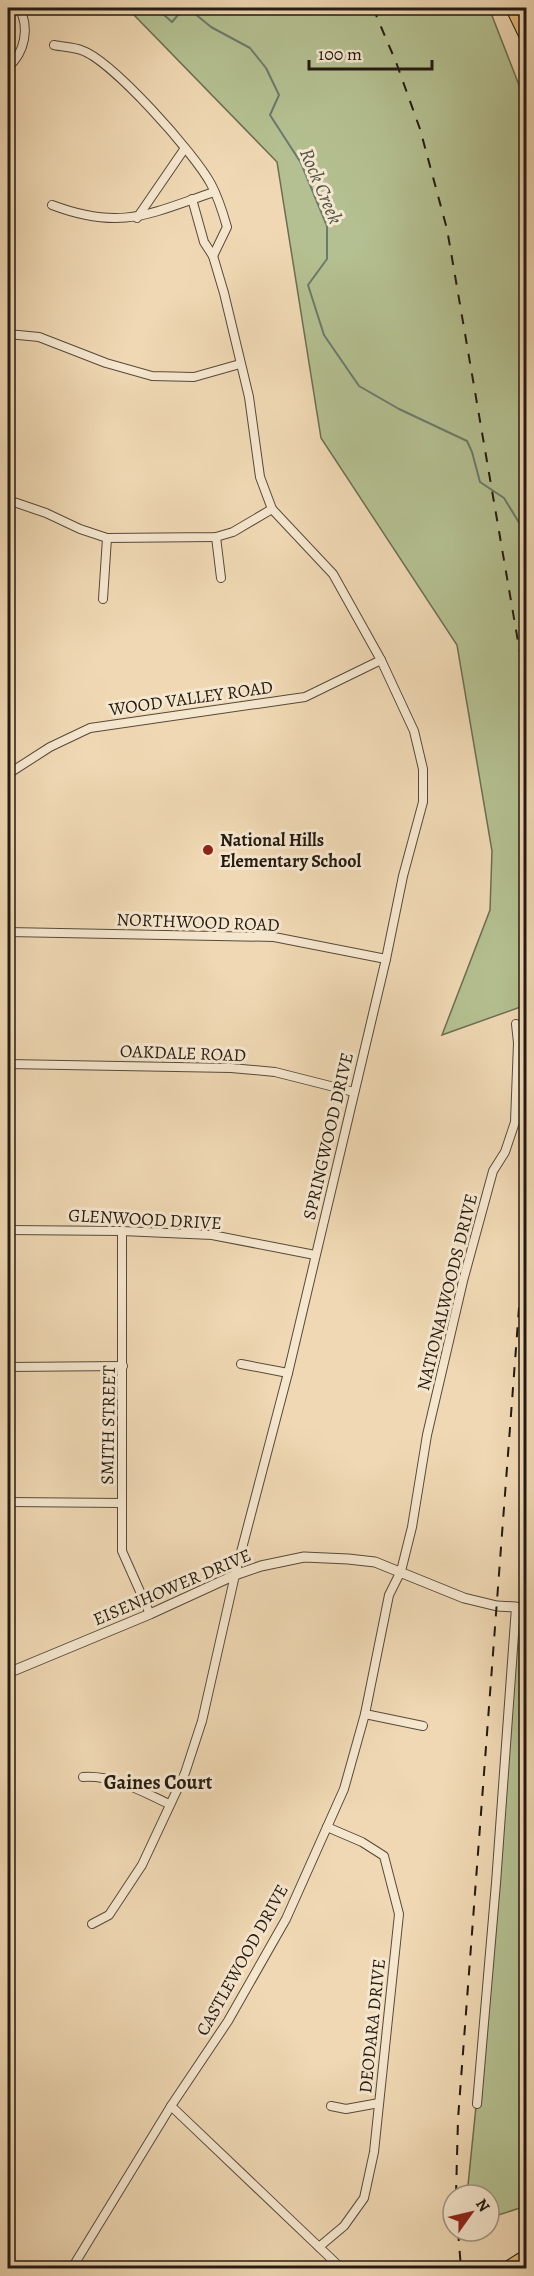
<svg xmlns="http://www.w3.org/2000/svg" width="534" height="2276" font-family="Alegreya,serif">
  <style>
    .green { fill: #b4c091; stroke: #6c6d51; stroke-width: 1.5 }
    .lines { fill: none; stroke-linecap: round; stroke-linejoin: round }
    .stream { stroke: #6a7a6c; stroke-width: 2 }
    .minor-casing { stroke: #564a3a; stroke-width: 10 }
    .tertiary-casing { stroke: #564a3a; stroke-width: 11 }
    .primary-casing { stroke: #231a11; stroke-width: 14 }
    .minor { stroke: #f5e6ce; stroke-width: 8 }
    .tertiary { stroke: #f5e6ce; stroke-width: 9 }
    .primary { stroke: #e8bc7a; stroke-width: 12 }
    .rail { stroke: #231a11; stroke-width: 2; stroke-dasharray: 10 10; stroke-linecap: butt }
    .poi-dot { fill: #8f2418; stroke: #f5e6ce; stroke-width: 2 }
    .labels { text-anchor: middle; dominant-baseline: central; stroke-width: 6; stroke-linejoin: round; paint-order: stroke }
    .street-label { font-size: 18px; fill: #231a11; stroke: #f5e6ce }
    .poi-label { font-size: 18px; font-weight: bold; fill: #231a11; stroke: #f5e6ce; text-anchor: start }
    .water-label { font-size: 20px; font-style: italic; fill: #4d5246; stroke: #f5e6ce }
    .neighbourhood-label { font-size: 20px; font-weight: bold; fill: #231a11; stroke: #f5e6ce }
  </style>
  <rect width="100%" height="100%" fill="#efd8b3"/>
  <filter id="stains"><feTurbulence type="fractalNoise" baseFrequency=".00333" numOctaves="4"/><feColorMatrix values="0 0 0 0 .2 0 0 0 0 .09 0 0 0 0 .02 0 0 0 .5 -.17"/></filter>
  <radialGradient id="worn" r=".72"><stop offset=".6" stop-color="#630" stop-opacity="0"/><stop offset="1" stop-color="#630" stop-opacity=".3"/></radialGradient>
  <g class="green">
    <polygon points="102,8 489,8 526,103 526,1005 442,1035 490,910 492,851 457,645 321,438 277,162 133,14"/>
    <polygon points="526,1534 526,1602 520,1602"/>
    <polygon points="516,1607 526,1607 526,2206 489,2218 489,2195 467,2195 479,2077"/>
  </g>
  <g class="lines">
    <g class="stream">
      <polyline points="156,8 172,22 184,8"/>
      <polyline points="188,8 211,27 250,48 266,68 279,95 270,115 301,163 327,226 327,259 308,285 324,335 359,386 399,409 467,441 472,452 480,482 504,498 526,534"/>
    </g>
    <defs>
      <g id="minor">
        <path d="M54,45C63,47 73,47 81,50C112,60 195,154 211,184C218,197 223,213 227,227L213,256"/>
        <path d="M8,67C25,53 30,27 19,8"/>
        <path d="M52,205C121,231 149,214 214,192"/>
        <polyline points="137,218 185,148"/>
        <polyline points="8,334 39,337 106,363 152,376 194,377 240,364"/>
        <polyline points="8,500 46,513 80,529 107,538 216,537 233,532 272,509"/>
        <polyline points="216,537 221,578"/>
        <polyline points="103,599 107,538"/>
        <polyline points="8,774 50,747 90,728 305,697 381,660"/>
        <polyline points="8,932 274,937 386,959"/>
        <polyline points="8,1064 231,1068 275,1072 354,1092"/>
        <polyline points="8,1230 122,1231 212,1235 315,1255"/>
        <polyline points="122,1231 122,1551 150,1614"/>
        <polyline points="241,1364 288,1373"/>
        <polyline points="8,1367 123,1366"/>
        <polyline points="8,1502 122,1503"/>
        <polyline points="365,1714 423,1726"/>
        <path d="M83,1777C114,1775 141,1791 169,1804"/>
        <polyline points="92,1924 109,1915 142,1865 185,1773 202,1721 235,1575 288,1373 386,959 403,876 423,802 423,769 414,731 381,660 333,574 272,509 260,477 249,397 224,293 213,256 204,242 192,199"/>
        <polyline points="477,2104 496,1883 516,1607 526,1608"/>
        <polyline points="171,2106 341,2268"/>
        <polyline points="331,2106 346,2109 379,2103"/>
        <polyline points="319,2247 344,2226 364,2198 374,2152 399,1914 384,1856 362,1842 327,1827"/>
        <polyline points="72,2268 171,2106 228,2021 286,1919 344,1789 365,1714 389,1595 401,1571 412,1527 427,1435 463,1281 493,1171 505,1152 515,1122 518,1043 516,1024"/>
      </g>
      <polyline id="tertiary" points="8,1673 150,1614 235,1575 261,1566 304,1557 348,1559 375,1562 464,1598 497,1606 516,1607"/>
      <g id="primary">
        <polyline points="512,8 526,37"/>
        <polyline points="507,2268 526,2256"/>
      </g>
    </defs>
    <use href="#minor" class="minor-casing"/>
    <use href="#tertiary" class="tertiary-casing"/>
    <use href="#primary" class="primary-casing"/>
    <use href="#minor" class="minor"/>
    <use href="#tertiary" class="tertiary"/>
    <use href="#primary" class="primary"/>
    <g class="rail">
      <polyline points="373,8 396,62 420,129 447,229 526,688"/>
      <polyline points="456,2195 458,2119 526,1215"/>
      <polyline points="458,2231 461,2268"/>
    </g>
  </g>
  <circle class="poi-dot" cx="208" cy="850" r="6"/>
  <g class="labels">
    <g class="street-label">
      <text transform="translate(191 698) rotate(-8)">WOOD VALLEY ROAD</text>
      <text transform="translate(198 922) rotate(2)">NORTHWOOD ROAD</text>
      <text transform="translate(183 1053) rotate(2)">OAKDALE ROAD</text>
      <text transform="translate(328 1136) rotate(-77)">SPRINGWOOD DRIVE</text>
      <text transform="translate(145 1219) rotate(3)">GLENWOOD DRIVE</text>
      <text transform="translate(447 1292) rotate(-76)">NATIONALWOODS DRIVE</text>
      <text transform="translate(108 1425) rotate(-89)">SMITH STREET</text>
      <text transform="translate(172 1587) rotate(-23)">EISENHOWER DRIVE</text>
      <text transform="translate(242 1960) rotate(-61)">CASTLEWOOD DRIVE</text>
      <text transform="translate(372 2026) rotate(-84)">DEODARA DRIVE</text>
    </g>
    <g class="poi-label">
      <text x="220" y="840">National Hills<tspan x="220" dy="21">Elementary School</tspan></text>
    </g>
    <g class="water-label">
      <text transform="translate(321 186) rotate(67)">Rock Creek</text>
    </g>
    <g class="neighbourhood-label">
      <text x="158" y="1782">Gaines Court</text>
    </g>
  </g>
  <rect width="534" height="2276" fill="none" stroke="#efd8b3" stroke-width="30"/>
  <rect x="9" y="9" width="516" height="2258" fill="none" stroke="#231a11" stroke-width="3"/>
  <rect x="15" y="15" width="504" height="2246" fill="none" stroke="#231a11" stroke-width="1.5"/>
  <g transform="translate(471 2213) rotate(56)"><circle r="28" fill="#f5e6ce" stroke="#a19482" stroke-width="1.5"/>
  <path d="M0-4.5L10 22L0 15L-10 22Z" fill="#8f2418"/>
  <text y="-9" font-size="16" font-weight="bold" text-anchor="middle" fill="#231a11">N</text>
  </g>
  <path d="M309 60v9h123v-9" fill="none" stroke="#231a11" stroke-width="3"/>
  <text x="318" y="60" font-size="18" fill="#231a11" stroke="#f5e6ce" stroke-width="4.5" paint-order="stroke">100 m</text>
  <rect width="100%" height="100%" filter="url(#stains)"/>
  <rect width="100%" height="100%" fill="url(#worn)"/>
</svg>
